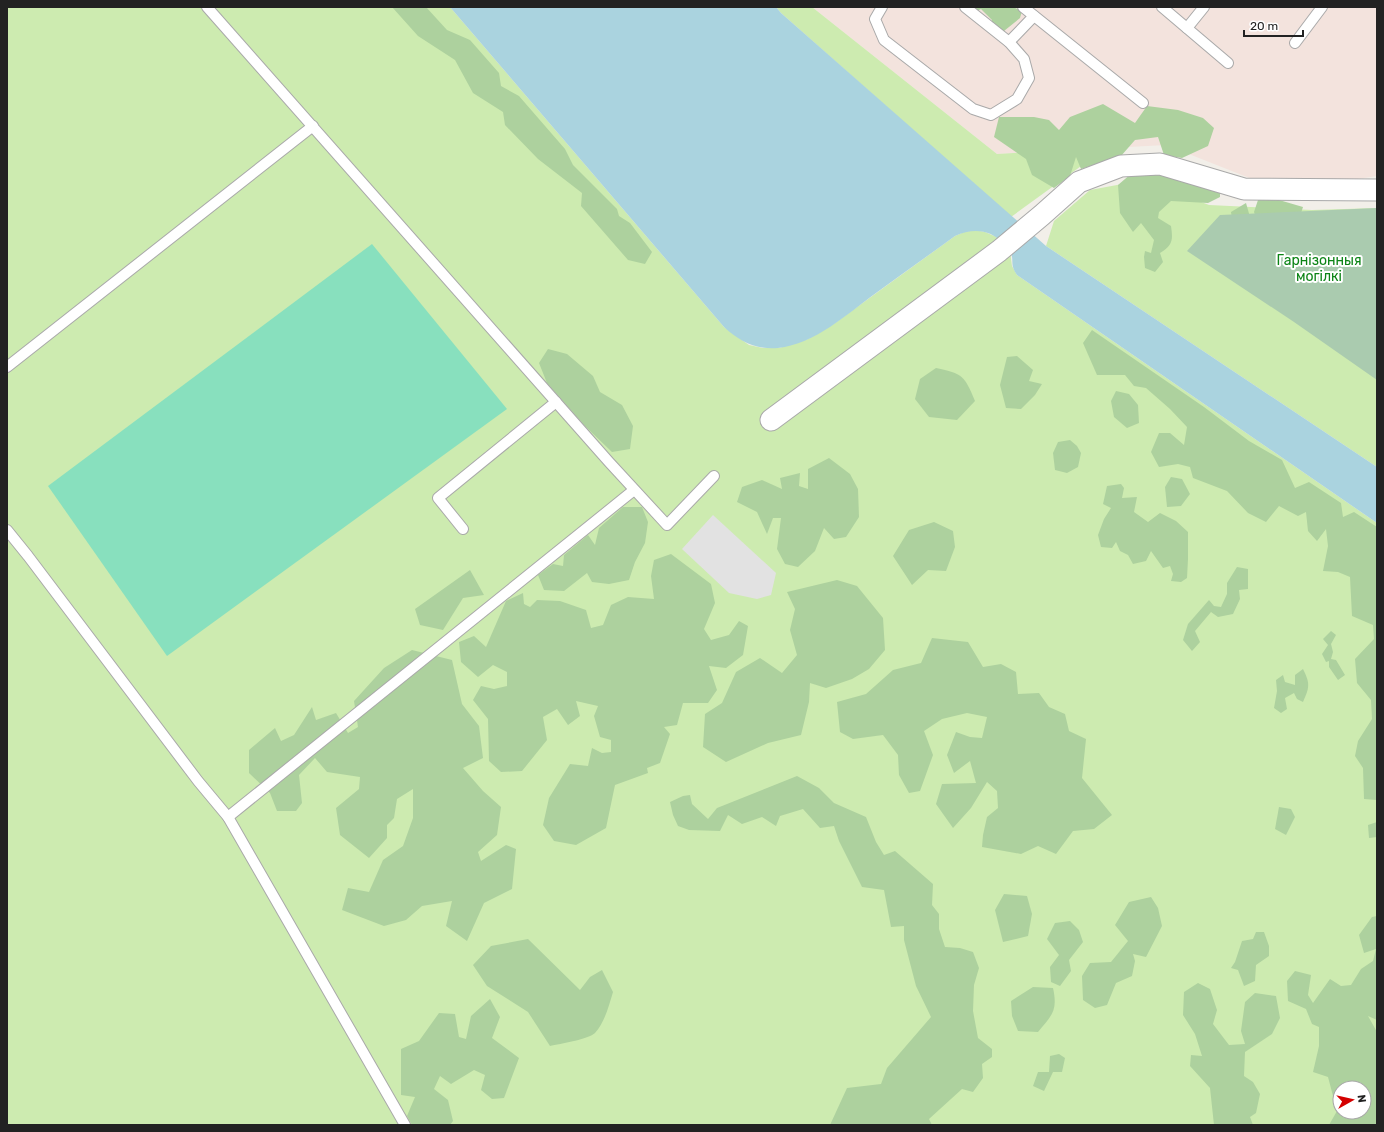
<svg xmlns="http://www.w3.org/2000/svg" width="1384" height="1132" font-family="Rubik,sans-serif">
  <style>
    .military { fill: #f3e3dd }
    .grass { fill: #cdebb0; fill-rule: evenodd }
    .forest { fill: #add19e; fill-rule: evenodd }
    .cemetery { fill: #aacbaf }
    .pitch { fill: #88e0be }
    .parking { fill: #e2e2e2 }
    .water { fill: #aad3df }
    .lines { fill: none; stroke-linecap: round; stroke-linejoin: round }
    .service-casing { stroke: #a9a9a9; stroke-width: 12 }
    .minor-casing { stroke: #a9a9a9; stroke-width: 23 }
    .service { stroke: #fff; stroke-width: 10 }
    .minor { stroke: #fff; stroke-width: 21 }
    .labels { text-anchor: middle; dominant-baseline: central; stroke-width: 4; stroke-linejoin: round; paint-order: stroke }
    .park-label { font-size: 14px; fill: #0c8416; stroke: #fff }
  </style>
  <rect width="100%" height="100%" fill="#f2efe9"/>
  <polygon class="military" points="812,7 1377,7 1377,176 1345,181 1252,179 1166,145 997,154"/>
  <g class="grass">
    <path d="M7,7H450L724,327L749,345L763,348H779L808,339L835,323L955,236L964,232L975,230L985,232L999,238L1010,251L1012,266L1017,275L1377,523V1125H7ZM1340,1088H1364V1112H1340Z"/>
    <polygon points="776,7 812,7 997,154 1106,148 1011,217 781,13"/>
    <polygon points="1144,180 1209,205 1312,210 1377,208 1377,467 1046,246 1054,221 1090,190"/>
  </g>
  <g class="forest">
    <polygon points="392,7 426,7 447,30 470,40 499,73 501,86 519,96 565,149 573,165 617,209 619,216 630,223 652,252 645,264 628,260 581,206 582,193 538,159 505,125 503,112 473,93 455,60 418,36"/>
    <polygon points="965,7 1013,7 1022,11 1020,18 1004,31 992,31 992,20 981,9 973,13"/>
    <polygon points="1103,104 1135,123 1147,106 1178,110 1203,118 1214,128 1208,146 1182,158 1164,155 1158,137 1135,140 1121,156 1081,169 1076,157 1070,176 1054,188 1032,175 1026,159 994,137 999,117 1034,117 1049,120 1059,130 1070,117"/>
    <path d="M1162,172L1220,190V197L1208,203L1171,201L1159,212L1158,218L1171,226C1173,240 1173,245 1160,253L1163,262L1155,272L1145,268L1144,257L1145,251L1151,253L1154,240L1141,223L1133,232L1120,213L1118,185L1132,173Z"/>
    <polygon points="1258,200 1279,200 1303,207 1297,225 1261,230 1254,212"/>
    <polygon points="1246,203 1250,217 1233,225 1231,212"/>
    <polygon points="1092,330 1204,407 1249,441 1282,460 1295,488 1309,482 1341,503 1343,517 1354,512 1377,527 1377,800 1364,799 1363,768 1355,756 1358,741 1372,719 1371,700 1357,683 1355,659 1374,639 1373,625 1352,616 1350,577 1338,572 1323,571 1328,546 1326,529 1317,541 1308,531 1306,512 1298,516 1279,506 1266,522 1248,513 1227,491 1193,478 1190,467 1178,464 1159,467 1151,452 1159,433 1170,433 1184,445 1187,427 1170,409 1146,388 1134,386 1125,375 1097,375 1083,343"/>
    <polygon points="548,349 567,354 593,376 600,392 622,405 633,426 630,449 612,452 586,427 547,383 539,363"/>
    <polygon points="1017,356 1033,370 1029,381 1042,384 1035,395 1021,409 1006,408 1000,385 1007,357"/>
    <path d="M936,368C963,374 964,375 975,401L957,420L929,417L915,399L920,379Z"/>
    <polygon points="1116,391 1129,394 1138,405 1139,423 1127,428 1114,417 1111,401"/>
    <polygon points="1070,440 1077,446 1081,453 1078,467 1067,473 1055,470 1053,453 1058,442"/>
    <polygon points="829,458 850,474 858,489 859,517 846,537 834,539 824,528 815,551 798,567 785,564 777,549 781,518 773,518 767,534 757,512 737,502 742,487 762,480 782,489 780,478 800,473 799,486 808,489 808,469"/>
    <polygon points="1171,477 1182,479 1190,494 1181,506 1167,507 1165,487"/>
    <polygon points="1121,484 1124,488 1122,498 1137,497 1134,512 1148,522 1160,513 1176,521 1188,532 1188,559 1187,578 1181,582 1171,581 1173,574 1170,566 1163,568 1151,551 1146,561 1133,564 1128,555 1120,551 1116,542 1112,548 1101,547 1098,535 1104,519 1111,508 1103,504 1107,486"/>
    <polygon points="623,507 642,507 648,522 645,543 635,562 629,580 609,584 592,582 587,573 564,591 544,590 538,575 553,564 563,566 564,555 588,535 595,545 599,528"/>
    <polygon points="934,522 953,531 955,547 946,571 928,570 912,585 893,556 909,530"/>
    <polygon points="671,554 711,584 715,603 704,629 711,640 729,635 739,621 748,626 743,655 726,668 709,666 717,690 708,703 683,703 677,725 664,727 670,734 660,763 647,768 648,773 615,785 606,828 576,845 554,841 543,825 549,798 570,764 588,766 592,748 602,753 611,752 611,740 600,737 594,716 598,706 576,701 580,716 568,725 557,709 543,717 547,740 522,771 501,772 489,761 488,719 473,700 481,686 494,689 507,686 507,672 493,665 478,677 461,662 459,642 474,636 486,647 506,601 523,593 524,604 530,607 537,600 560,601 586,610 591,628 603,625 611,605 628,597 654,599 651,576 654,560"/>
    <polygon points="1237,567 1248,569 1248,589 1239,590 1240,599 1233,614 1218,617 1211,612 1195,631 1200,642 1192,651 1183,640 1188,624 1209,600 1214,606 1221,607 1227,594 1227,583"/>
    <polygon points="470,570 484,595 463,598 443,630 420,625 415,609"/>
    <polygon points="837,580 857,586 883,618 885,650 869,669 852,679 826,688 810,683 809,702 801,735 768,743 726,762 703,747 705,714 722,703 736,672 760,658 782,673 797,655 790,630 795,609 787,592"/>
    <polygon points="1331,631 1336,635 1331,644 1333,652 1331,659 1336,660 1345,675 1338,680 1329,667 1329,661 1326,662 1322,654 1328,645 1323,639"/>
    <polygon points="932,638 968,642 983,667 1001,664 1016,672 1018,694 1039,693 1049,707 1065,714 1069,731 1086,739 1082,778 1112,815 1094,829 1073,831 1056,854 1038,846 1021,854 982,847 983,835 987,817 998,808 997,791 987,782 971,808 953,828 936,804 942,784 976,783 970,761 954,773 947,755 956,732 970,737 982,738 987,717 967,713 942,719 924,731 933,755 920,791 909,793 899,775 898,755 883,735 853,739 840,732 837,702 866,694 893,670 921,663"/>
    <polygon points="412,650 452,660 462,704 479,726 483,758 463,768 483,791 501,807 497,835 478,852 481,861 506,845 516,849 512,889 484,903 467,941 446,926 452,901 422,906 406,920 384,926 342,910 348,888 369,892 383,860 403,846 413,818 413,789 397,799 394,818 387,825 387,838 369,858 340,835 336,808 359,789 360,777 327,772 315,758 299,775 302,803 296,811 277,811 270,793 249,773 249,750 275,728 281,741 294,735 312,707 316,720 336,713 348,733 358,727 354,701 384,668"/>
    <path d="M1303,669C1310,683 1310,687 1303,702L1297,699L1294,693L1285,698L1287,709L1281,713L1274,708L1277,691L1276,680L1283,675L1285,682L1295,685V675Z"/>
    <polygon points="797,776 819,788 834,803 866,817 876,842 884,855 895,851 933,884 932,905 939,914 939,929 945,947 960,948 973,952 979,968 974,985 973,1011 978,1038 992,1049 992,1057 982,1064 983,1078 973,1092 962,1089 929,1119 932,1125 830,1125 847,1088 881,1084 887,1068 931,1017 916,986 904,940 904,926 891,927 884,890 862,887 839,841 834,826 820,828 803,809 780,816 776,826 762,817 742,824 728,815 720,831 689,830 678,826 673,815 670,802 683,796 690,795 692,804 708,819 717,808"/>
    <polygon points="1279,807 1291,809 1295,817 1286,835 1275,829"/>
    <polygon points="1377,822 1377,837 1369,838 1368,825"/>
    <polygon points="1004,894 1027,896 1032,914 1028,936 1003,942 995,910"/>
    <polygon points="1151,897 1158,908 1162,926 1146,957 1133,954 1135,961 1132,976 1116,983 1107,1005 1095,1008 1083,1000 1082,976 1090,963 1111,962 1128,941 1115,925 1129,902"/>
    <path d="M1377,916V1020L1368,1016L1377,1032V1125H1329L1337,1111L1328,1077L1313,1072L1319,1046V1027L1312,1024L1306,1009L1288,1001L1287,981L1295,971L1311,975L1308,995L1313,1003L1330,979L1341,986L1351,985L1361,969L1373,961L1376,949L1364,953L1359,935L1372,917ZM1340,1088H1364V1112H1340Z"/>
    <polygon points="1070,921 1079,930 1083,942 1069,960 1071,971 1060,986 1051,982 1050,967 1059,955 1047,939 1055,923"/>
    <polygon points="1256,932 1264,932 1269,946 1269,956 1256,965 1255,981 1244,986 1238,970 1231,968 1235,962 1242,941 1253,939"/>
    <path d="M528,939L580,990L590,977L602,970L613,992C609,1005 605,1022 595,1033C589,1039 560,1044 550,1046L528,1012L487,986L473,965L491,946Z"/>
    <polygon points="1198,983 1210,989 1217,1010 1213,1024 1229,1045 1245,1044 1241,1031 1245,1002 1255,993 1276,996 1280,1018 1272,1034 1245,1052 1244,1076 1253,1082 1260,1094 1256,1113 1250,1117 1253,1125 1214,1125 1210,1088 1190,1066 1191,1055 1202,1056 1195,1034 1183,1015 1184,992"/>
    <path d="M1033,987L1053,988C1058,1011 1052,1015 1038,1032L1018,1031L1012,1016L1011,1001Z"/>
    <polygon points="490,999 500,1017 492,1038 519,1058 504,1098 492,1099 481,1090 485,1075 474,1070 451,1084 440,1076 434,1089 448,1100 453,1121 450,1125 412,1125 407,1116 415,1097 401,1095 401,1049 419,1041 439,1013 455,1014 459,1037 466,1039 471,1016"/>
    <polygon points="1059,1054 1065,1058 1062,1072 1053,1072 1044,1091 1033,1086 1038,1072 1049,1072 1050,1056"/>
  </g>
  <polygon class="cemetery" points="1377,208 1377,380 1294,322 1187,251 1220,215"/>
  <polygon class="pitch" points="372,244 507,409 167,656 48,486"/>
  <polygon class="parking" points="713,515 776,573 771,595 757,599 729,593 682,549"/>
  <path class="water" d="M450,7H776L781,13L1046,246L1377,467V523L1017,275C1009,264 1015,260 1010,251C1009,249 1006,246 1004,244C990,229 973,228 955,236C929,255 902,274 876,293C847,314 815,344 778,348C756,350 739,341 724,327Z"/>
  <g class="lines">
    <defs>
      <g id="service">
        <polyline points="207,7 609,462 667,525 714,476"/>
        <polyline points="882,7 875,19 884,40 973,109 991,115 1017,99 1029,78 1024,59 1009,42 965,7"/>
        <polyline points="1023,7 1143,103"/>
        <polyline points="1162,7 1228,63"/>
        <polyline points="1187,28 1204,7"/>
        <polyline points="1009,42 1034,16"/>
        <polyline points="1295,43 1322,7"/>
        <polyline points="7,367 313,126"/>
        <polyline points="463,529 438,498 556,402"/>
        <polyline points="7,530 28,556 198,781 228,817 405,1125"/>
        <polyline points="228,817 634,490"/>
      </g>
      <polyline id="minor" points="771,420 999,251 1042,215 1079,182 1121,166 1160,164 1244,189 1377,190"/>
    </defs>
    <use href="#service" class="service-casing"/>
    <use href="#minor" class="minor-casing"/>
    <use href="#service" class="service"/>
    <use href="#minor" class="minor"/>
  </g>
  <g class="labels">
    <g class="park-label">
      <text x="1319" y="260">Гарнізонныя<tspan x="1319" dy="16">могілкі</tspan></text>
    </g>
  </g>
  <rect width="1384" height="1132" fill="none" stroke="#222222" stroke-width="16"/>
  <g transform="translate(1352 1100) rotate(82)"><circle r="19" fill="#ffffff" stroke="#a7a7a7"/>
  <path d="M0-3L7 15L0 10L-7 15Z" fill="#d40000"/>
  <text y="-6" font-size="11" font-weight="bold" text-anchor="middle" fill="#222222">N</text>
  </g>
  <path d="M1244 30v6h59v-6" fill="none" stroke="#222222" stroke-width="2"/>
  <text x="1250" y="30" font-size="12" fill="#222222" stroke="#ffffff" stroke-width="3" paint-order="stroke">20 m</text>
</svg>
